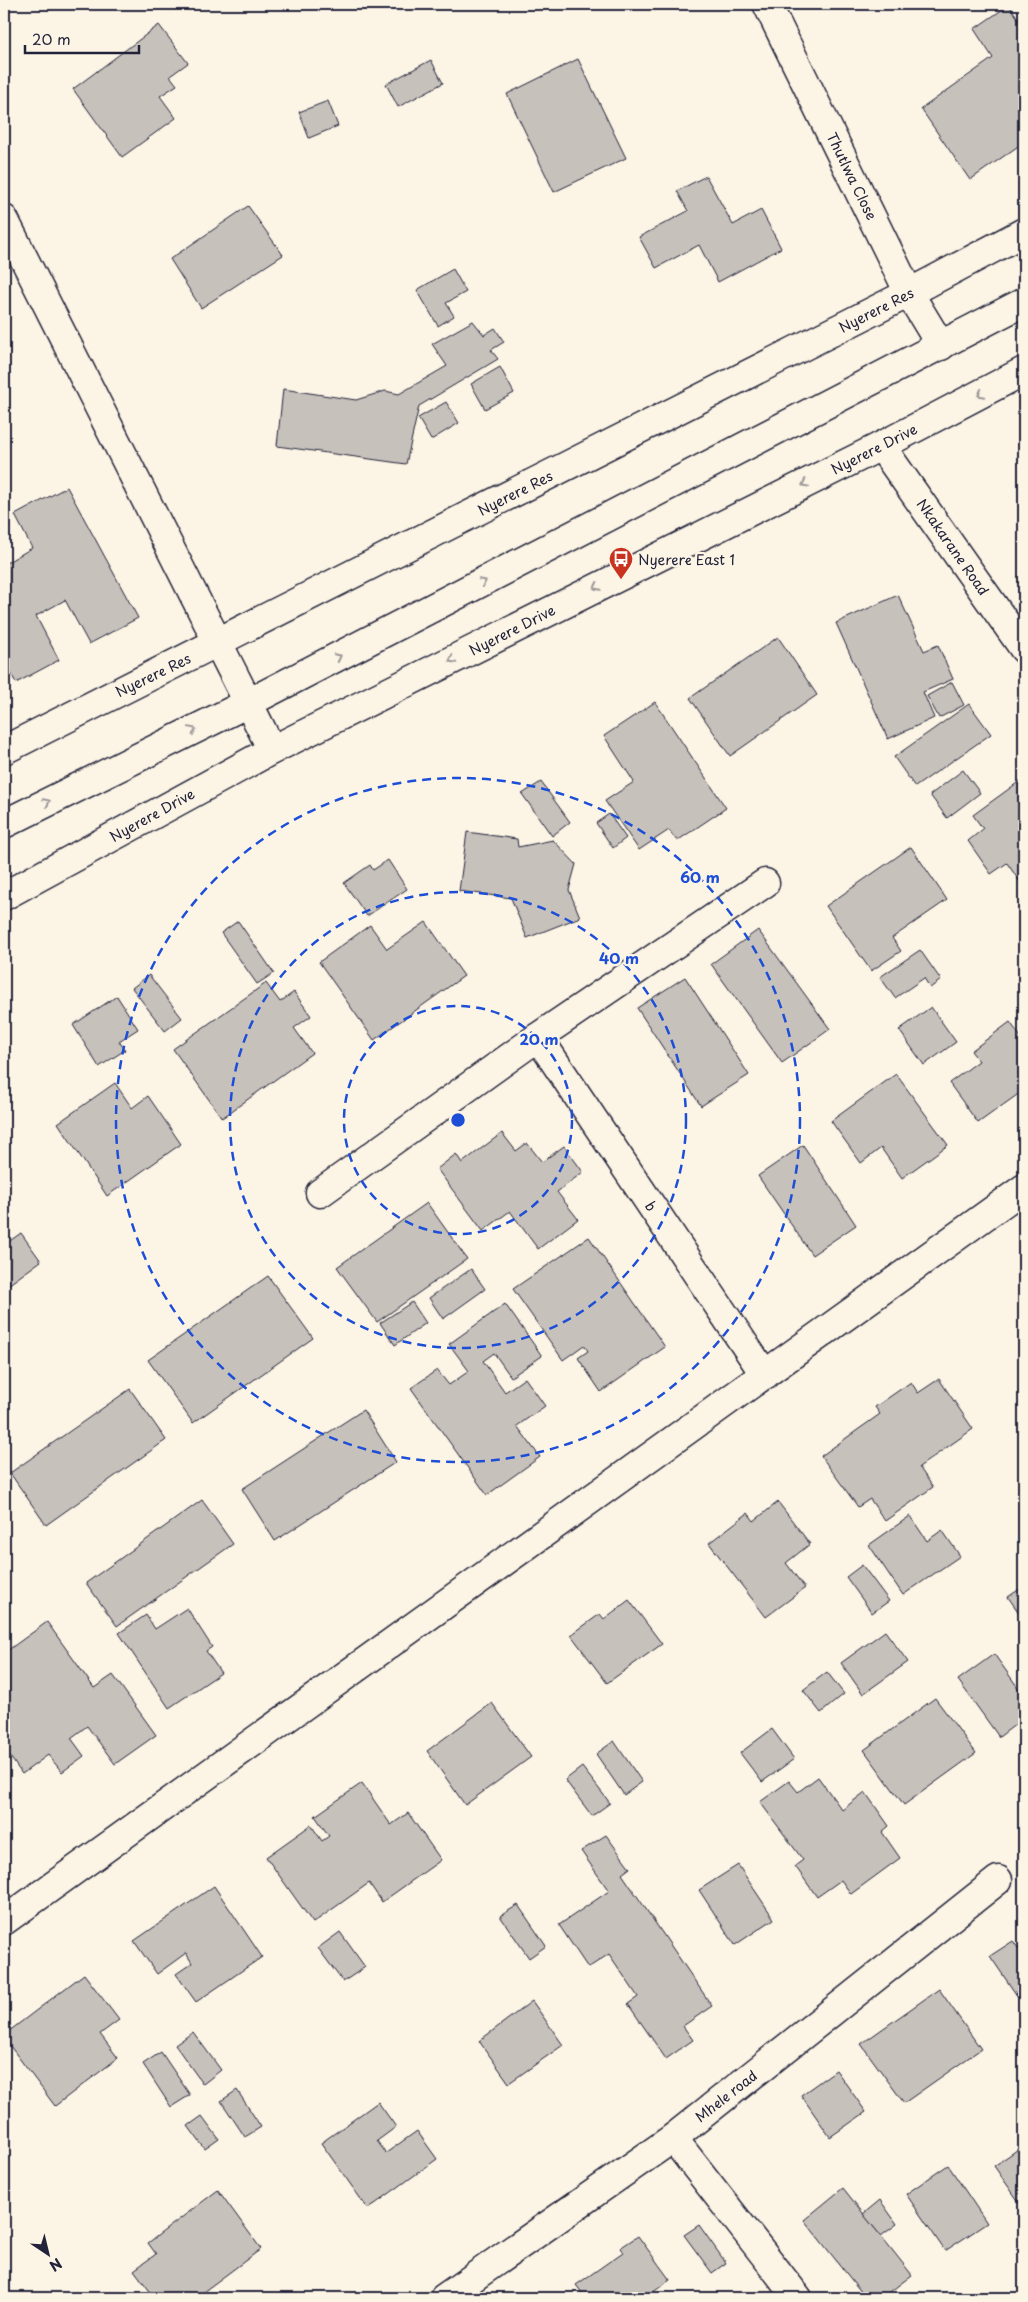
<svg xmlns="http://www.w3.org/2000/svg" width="1028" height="2302" font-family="'Playpen Sans',sans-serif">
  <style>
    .building { fill: #c6c1bb; stroke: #22223b }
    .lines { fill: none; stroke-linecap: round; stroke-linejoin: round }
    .minor-casing { stroke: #22223b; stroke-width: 31 }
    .secondary-casing { stroke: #22223b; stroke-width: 31 }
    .minor { stroke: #fcf5e5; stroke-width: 28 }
    .secondary { stroke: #fcf5e5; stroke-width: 28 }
    .oneway { stroke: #9a9698 }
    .ring { fill: none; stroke: #1d4ed8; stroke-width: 2.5; stroke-dasharray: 9 6 }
    .labels { text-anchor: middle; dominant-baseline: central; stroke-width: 4.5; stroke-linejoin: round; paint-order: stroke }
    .street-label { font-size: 14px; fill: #22223b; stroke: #fcf5e5 }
    .poi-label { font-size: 14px; fill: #22223b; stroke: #fcf5e5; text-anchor: start }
    .centre { fill: #1d4ed8; stroke: #fcf5e5; stroke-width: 2.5 }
    .ring-label { font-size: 15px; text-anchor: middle; font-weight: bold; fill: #1d4ed8; stroke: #fcf5e5; stroke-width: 4.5; stroke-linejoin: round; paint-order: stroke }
  </style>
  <rect width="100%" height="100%" fill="#fcf5e5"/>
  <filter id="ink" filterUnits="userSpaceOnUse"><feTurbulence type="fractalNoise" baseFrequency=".02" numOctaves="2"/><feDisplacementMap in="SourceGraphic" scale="10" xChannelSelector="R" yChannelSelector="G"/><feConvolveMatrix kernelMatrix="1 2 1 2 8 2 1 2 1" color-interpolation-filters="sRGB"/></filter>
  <g filter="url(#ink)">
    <g class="building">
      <polygon points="1009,5 1024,27 1024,142 970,180 921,109 993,58 974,29"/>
      <polygon points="159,25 188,63 170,76 177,85 160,96 176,118 122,157 73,89"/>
      <polygon points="578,59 626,158 554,192 507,94"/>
      <polygon points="431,60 443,83 398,107 386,84"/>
      <polygon points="328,101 338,126 309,138 299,112"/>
      <polygon points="706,176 733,225 761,210 781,248 718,282 699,245 656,268 639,237 688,211 677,191"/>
      <polygon points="248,206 283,255 201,308 170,259"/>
      <polygon points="453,269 466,292 446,303 454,316 438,326 417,290"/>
      <polygon points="473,321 484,335 495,328 504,342 491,350 498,359 419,406 406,464 277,446 283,389 356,400 385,391 399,394 447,366 432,344"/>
      <polygon points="500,367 514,393 485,409 471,384"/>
      <polygon points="446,402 459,423 431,440 418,418"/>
      <polygon points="67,487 138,618 89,644 65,600 36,616 59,660 16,683 4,660 4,558 6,563 32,548 15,515"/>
      <polygon points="898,595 924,651 938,645 953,679 923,692 934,718 888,739 836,623"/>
      <polygon points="778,637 817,695 730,756 690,698"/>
      <polygon points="952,682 964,705 939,718 927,696"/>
      <polygon points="655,702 726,808 677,841 669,830 639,850 605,801 634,782 604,736"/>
      <polygon points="969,704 991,734 915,787 894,757"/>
      <polygon points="963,770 980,793 947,818 930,795"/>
      <polygon points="1024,778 1024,888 1007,863 991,874 968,841 983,829 973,815"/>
      <polygon points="541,782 570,822 552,836 522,794"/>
      <polygon points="609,814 626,838 613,848 596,823"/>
      <polygon points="467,832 517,839 518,847 553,840 576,864 569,890 580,917 527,938 511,898 459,891"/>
      <polygon points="911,847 947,900 892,938 901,951 871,971 826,906"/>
      <polygon points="388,860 407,889 367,916 344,883 370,865 373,870"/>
      <polygon points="238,921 274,973 257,984 221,933"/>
      <polygon points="426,922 464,976 374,1040 319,962 370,925 387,949"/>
      <polygon points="758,930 830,1029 782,1063 711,964"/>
      <polygon points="920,950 941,980 930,988 924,978 895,998 880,977"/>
      <polygon points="149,975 182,1018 165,1031 132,988"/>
      <polygon points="685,977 749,1075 701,1106 637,1008"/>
      <polygon points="266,983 280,1002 294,992 311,1016 294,1028 312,1053 222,1118 173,1049"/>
      <polygon points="117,996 138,1029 119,1041 125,1050 99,1067 73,1025"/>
      <polygon points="931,1007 956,1042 924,1065 899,1030"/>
      <polygon points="1010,1022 1023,1040 1024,1039 1024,1090 978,1123 949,1083 979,1061 971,1051"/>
      <polygon points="896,1074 948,1145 902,1178 881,1148 861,1163 831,1121"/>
      <polygon points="115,1083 132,1108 148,1096 181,1144 107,1196 58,1123"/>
      <polygon points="502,1133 516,1151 527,1143 542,1162 564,1146 583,1172 557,1192 578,1219 538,1249 510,1211 483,1231 437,1169 456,1154 462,1163"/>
      <polygon points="803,1145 856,1225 812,1255 758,1176"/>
      <polygon points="427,1203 467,1259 377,1322 337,1267"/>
      <polygon points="21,1233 41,1261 4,1288 4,1245"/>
      <polygon points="589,1237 665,1347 601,1392 578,1358 588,1351 584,1345 563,1360 513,1289"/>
      <polygon points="471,1269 485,1289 443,1319 429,1298"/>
      <polygon points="268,1276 313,1338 193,1423 148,1360"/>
      <polygon points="412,1302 426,1323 395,1345 380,1323"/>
      <polygon points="505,1304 542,1356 511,1377 494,1353 483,1361 505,1392 525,1378 545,1406 517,1426 540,1457 487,1495 411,1388 437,1370 449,1385 469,1371 449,1344"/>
      <polygon points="939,1379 973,1429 919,1467 933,1487 885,1521 870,1499 858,1507 821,1456 880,1414 875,1407 911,1382 918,1393"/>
      <polygon points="130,1389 166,1440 46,1525 10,1473"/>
      <polygon points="363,1410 396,1462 275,1541 242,1489"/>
      <polygon points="202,1500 233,1544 117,1626 86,1583"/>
      <polygon points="778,1502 810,1544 786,1563 805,1588 766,1617 709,1543 748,1513 754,1521"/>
      <polygon points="910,1516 927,1541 942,1530 960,1556 903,1595 869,1545"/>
      <polygon points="862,1565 889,1601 872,1613 846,1577"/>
      <polygon points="1024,1586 1024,1620 1008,1597"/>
      <polygon points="629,1600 662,1644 607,1683 571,1635 600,1614 604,1619"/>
      <polygon points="187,1608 212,1647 206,1651 221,1673 169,1708 119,1633 146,1615 155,1629"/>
      <polygon points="47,1622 94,1688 113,1675 156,1735 115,1764 87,1726 71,1738 84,1756 62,1772 48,1755 22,1774 4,1748 4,1653"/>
      <polygon points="885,1631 908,1662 863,1694 841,1663"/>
      <polygon points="994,1654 1024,1696 1024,1718 999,1737 958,1680"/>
      <polygon points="827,1672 844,1694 821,1713 803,1690"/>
      <polygon points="935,1698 976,1753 904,1805 864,1750"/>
      <polygon points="492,1703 531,1757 465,1805 427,1751"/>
      <polygon points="772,1729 794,1759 762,1782 740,1753"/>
      <polygon points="614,1741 642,1782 624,1795 596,1754"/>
      <polygon points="582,1767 610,1803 592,1816 565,1780"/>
      <polygon points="818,1777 842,1810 865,1792 889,1826 882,1832 900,1858 851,1894 841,1880 817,1897 795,1866 803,1860 760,1802 789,1781 798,1792"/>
      <polygon points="362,1783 391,1825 408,1813 441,1860 382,1902 369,1883 313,1923 266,1857 311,1825 322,1841 329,1836 315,1816"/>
      <polygon points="606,1835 630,1868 622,1874 712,2006 683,2026 693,2040 666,2059 628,2004 638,1997 609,1954 588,1968 559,1925 609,1891 581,1851"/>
      <polygon points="738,1865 774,1919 735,1945 699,1890"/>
      <polygon points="214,1886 262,1957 196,2002 176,1974 192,1963 186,1953 157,1974 134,1941"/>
      <polygon points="518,1905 546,1946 529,1958 500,1916"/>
      <polygon points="340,1932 365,1967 343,1982 318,1948"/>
      <polygon points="1013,1941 1018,1948 1024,1943 1024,2006 990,1956"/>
      <polygon points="84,1974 119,2020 100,2034 118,2058 55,2106 4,2038 4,2035"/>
      <polygon points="939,1989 981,2049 904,2103 861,2044"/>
      <polygon points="532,2001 563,2045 509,2083 479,2041"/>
      <polygon points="193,2032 221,2070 203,2084 175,2045"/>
      <polygon points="161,2052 190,2095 171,2107 143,2064"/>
      <polygon points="836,2070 866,2112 830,2137 801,2095"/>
      <polygon points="237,2090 261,2127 245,2137 221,2101"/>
      <polygon points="378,2102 396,2127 377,2141 386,2153 417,2131 437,2159 368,2209 321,2143"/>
      <polygon points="202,2116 219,2139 205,2149 188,2126"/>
      <polygon points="1024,2145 1024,2209 994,2166"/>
      <polygon points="948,2165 987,2223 945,2251 906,2194"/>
      <polygon points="843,2188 912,2275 882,2298 866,2298 804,2220"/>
      <polygon points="218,2190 261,2249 195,2298 155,2298 134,2270 156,2254 148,2243"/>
      <polygon points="880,2200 897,2224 881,2236 863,2214"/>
      <polygon points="699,2225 726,2263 712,2273 684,2235"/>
      <polygon points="638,2236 670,2280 645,2298 586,2298 576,2285 623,2252 620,2248"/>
      <polygon points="113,2292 118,2298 104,2298"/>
    </g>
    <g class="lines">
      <defs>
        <g id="minor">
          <polyline points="767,4 909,293 941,346"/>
          <polyline points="4,219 272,750"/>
          <polyline points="881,446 1024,649"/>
          <polyline points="4,750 909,293 1024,232"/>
          <polyline points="538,1037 765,1375"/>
          <polyline points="320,1193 538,1037 765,883"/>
          <polyline points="4,1921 1024,1188"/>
          <polyline points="673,2138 798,2298"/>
          <polyline points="444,2298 673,2138 998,1880"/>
        </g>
        <g id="secondary">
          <polyline points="4,824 248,703 1024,302"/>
          <polyline points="4,896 272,750 881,446 1024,371"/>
        </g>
      </defs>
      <use href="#minor" class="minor-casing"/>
      <use href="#secondary" class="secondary-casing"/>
      <use href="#minor" class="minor"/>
      <use href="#secondary" class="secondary"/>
    </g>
    <defs><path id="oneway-chevron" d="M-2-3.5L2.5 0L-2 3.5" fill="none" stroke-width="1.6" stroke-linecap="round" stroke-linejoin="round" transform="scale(1.25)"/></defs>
    <g class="oneway">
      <use href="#oneway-chevron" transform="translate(981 394) rotate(152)"/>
      <use href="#oneway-chevron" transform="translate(805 484) rotate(154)"/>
      <use href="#oneway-chevron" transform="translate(483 582) rotate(-27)"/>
      <use href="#oneway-chevron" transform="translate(597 587) rotate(153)"/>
      <use href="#oneway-chevron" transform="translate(338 657) rotate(-27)"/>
      <use href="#oneway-chevron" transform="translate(452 660) rotate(153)"/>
      <use href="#oneway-chevron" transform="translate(193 730) rotate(-26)"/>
      <use href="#oneway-chevron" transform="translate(47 802) rotate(-26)"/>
    </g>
  </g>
  <g class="ring">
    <circle cx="458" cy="1120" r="114"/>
    <circle cx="458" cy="1120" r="228"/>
    <circle cx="458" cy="1120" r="342"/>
  </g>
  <defs>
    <symbol id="bus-pin" viewBox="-11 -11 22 30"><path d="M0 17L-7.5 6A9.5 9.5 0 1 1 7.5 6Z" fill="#c8321e" stroke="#fcf5e5"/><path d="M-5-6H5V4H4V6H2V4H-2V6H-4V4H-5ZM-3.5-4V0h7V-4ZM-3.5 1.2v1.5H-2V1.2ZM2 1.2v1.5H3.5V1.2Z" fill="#fff"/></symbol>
  </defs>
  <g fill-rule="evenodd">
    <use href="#bus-pin" x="607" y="545" width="28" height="38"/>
  </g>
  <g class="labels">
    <g class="street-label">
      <text transform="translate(852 176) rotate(64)">Thutlwa Close</text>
      <text transform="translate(876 310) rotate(-27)">Nyerere Res</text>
      <text transform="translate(874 449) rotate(-27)">Nyerere Drive</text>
      <text transform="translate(515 493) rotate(-27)">Nyerere Res</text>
      <text transform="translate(953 547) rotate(55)">Nkakarane Road</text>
      <text transform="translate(512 630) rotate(-27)">Nyerere Drive</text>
      <text transform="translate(153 675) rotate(-26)">Nyerere Res</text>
      <text transform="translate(152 815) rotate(-29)">Nyerere Drive</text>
      <text transform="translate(651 1206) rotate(56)">b</text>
      <text transform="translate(726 2096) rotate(-38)">Mhele road</text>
    </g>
    <g class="poi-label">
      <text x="638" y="559">Nyerere East 1</text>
    </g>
  </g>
  <circle cx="458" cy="1120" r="8" class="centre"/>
  <g class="ring-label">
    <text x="700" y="883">60 m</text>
    <text x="619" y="964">40 m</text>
    <text x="539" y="1045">20 m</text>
  </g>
  <rect width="1028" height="2302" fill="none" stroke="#fcf5e5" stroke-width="20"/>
  <rect x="10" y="10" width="1008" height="2282" fill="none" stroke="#22223b" stroke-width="2" filter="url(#ink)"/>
  <g transform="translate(48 2254) rotate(145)" stroke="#fcf5e5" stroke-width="4" paint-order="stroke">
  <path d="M0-4L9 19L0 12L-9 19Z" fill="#22223b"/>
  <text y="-8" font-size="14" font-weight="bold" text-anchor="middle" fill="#22223b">N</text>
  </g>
  <path d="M25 45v8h114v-8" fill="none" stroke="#22223b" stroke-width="2.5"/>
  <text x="32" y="45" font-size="15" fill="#22223b" stroke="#fcf5e5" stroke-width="4" paint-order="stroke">20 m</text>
</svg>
